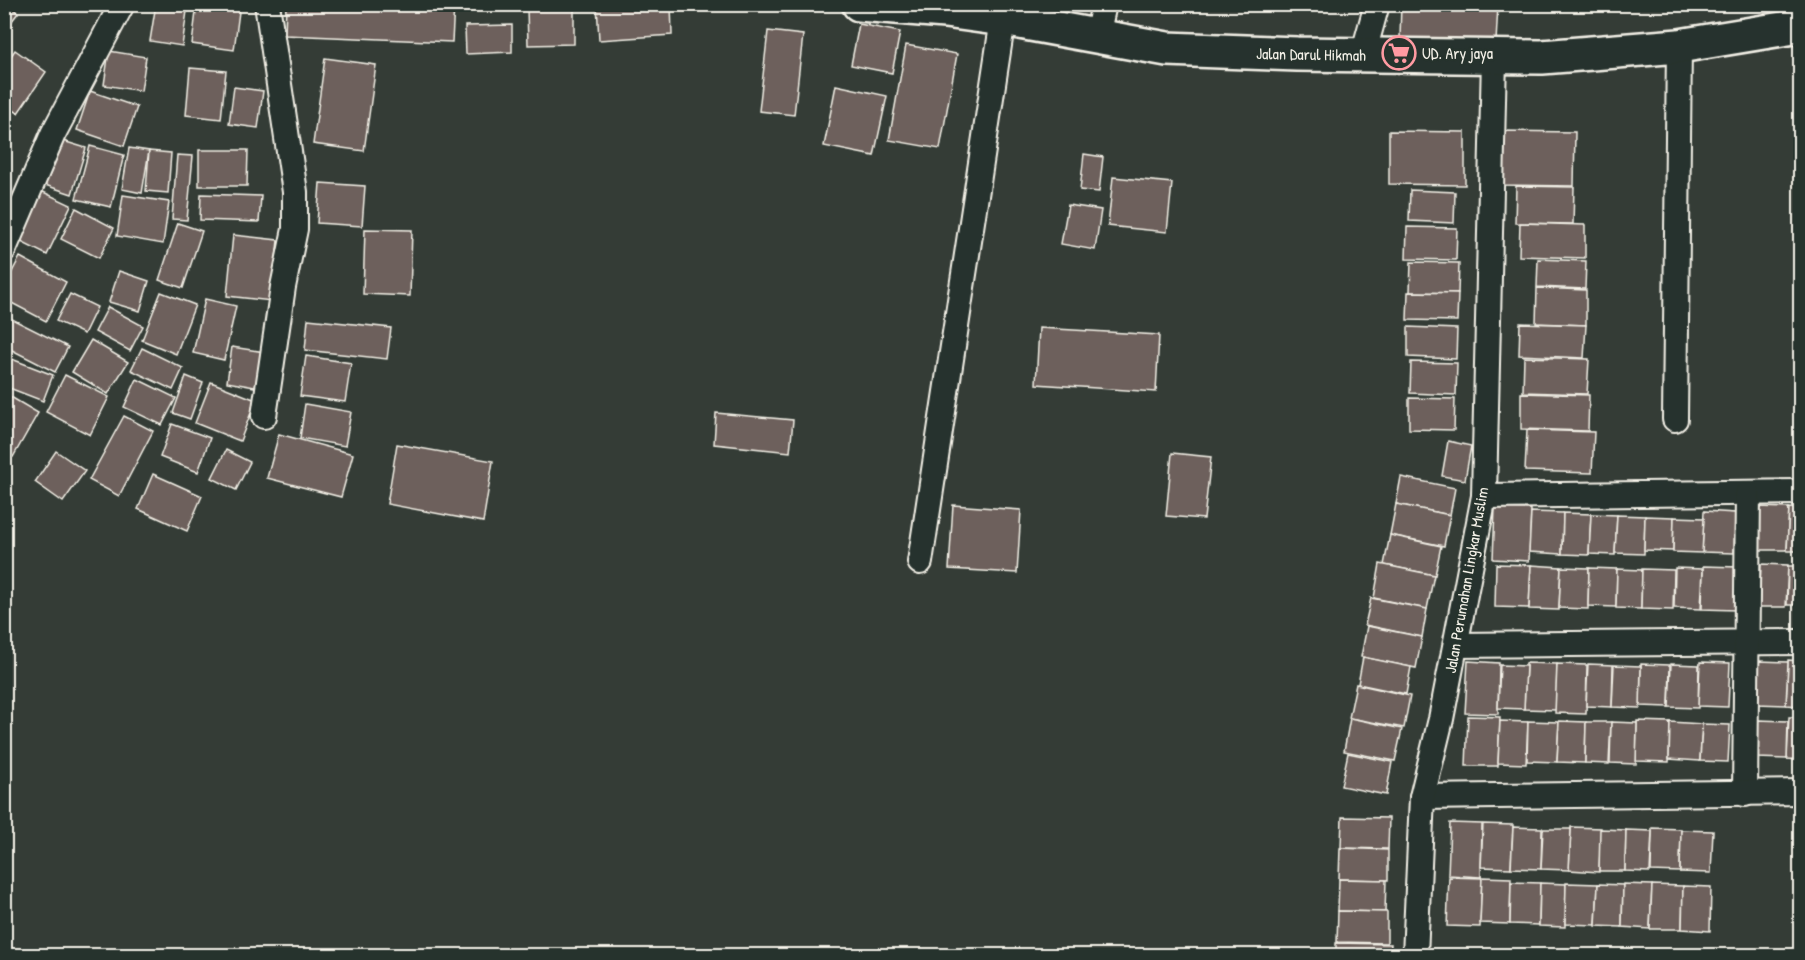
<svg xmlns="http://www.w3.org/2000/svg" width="1805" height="960" font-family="'Patrick Hand',sans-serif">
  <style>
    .building { fill: #6d615b; stroke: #f4f1e8; stroke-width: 1.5 }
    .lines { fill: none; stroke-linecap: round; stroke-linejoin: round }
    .street-casing { stroke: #f4f1e8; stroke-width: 28 }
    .secondary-casing { stroke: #f4f1e8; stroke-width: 38 }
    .street { stroke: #26332d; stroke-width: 24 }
    .secondary { stroke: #26332d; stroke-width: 33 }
    .labels { text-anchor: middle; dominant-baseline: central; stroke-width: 4.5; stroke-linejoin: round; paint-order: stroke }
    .poi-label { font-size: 16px; fill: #f4f1e8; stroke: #26332d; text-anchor: start }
    .street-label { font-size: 16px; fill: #f4f1e8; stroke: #26332d }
  </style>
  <rect width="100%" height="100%" fill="#343c36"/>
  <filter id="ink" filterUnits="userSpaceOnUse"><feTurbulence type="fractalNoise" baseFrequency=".0167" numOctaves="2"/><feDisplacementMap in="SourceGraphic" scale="12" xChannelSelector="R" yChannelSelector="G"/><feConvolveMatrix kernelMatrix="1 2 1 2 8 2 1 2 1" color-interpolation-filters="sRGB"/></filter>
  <g filter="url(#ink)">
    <g class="building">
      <polygon points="4,4 8,4 18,13 4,31"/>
      <polygon points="156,4 188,4 182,46 150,41"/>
      <polygon points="197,4 240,4 234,50 192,44"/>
      <polygon points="286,4 454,4 452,42 285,35"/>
      <polygon points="597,4 671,4 672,35 599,40"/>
      <polygon points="1401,4 1498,5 1496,42 1400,38"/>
      <polygon points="527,7 574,7 574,44 528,45"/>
      <polygon points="859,24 900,32 892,73 851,65"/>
      <polygon points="512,25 512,52 466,54 465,26"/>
      <polygon points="768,31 803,35 794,115 759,111"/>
      <polygon points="906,45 957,54 940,149 889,140"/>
      <polygon points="15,50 46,72 18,113 4,104 4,66"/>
      <polygon points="109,51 146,57 141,91 104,85"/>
      <polygon points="325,58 376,65 364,151 313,144"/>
      <polygon points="190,68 226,71 221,119 186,115"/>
      <polygon points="836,85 887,96 874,156 824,146"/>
      <polygon points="234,87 263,91 258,128 229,124"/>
      <polygon points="90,91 137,107 124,146 77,130"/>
      <polygon points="1389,131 1465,132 1465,185 1389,184"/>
      <polygon points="1502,131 1575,132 1574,186 1501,185"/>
      <polygon points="53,138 86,148 72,194 39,183"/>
      <polygon points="90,146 124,155 111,207 76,199"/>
      <polygon points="129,148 149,151 142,193 122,189"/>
      <polygon points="199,150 248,150 247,186 199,186"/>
      <polygon points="149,151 171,153 168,193 146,191"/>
      <polygon points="1084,154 1103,157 1099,192 1080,190"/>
      <polygon points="177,155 193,156 187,220 172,219"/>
      <polygon points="1113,177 1172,183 1167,232 1108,226"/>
      <polygon points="320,183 365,186 362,226 317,223"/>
      <polygon points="1516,186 1574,187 1573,224 1515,223"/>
      <polygon points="39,190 71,205 47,255 15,239"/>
      <polygon points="1410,190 1455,192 1454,223 1409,221"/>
      <polygon points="201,194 261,196 259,222 200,220"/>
      <polygon points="123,195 169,202 163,244 117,236"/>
      <polygon points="1068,205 1101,210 1095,250 1061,244"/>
      <polygon points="76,208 114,228 99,258 61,239"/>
      <polygon points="178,223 202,231 183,288 159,280"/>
      <polygon points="1520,223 1585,225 1585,258 1519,256"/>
      <polygon points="1407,227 1457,228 1456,260 1406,259"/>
      <polygon points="365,229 412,230 410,296 363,294"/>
      <polygon points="233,235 278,240 272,301 227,296"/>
      <polygon points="20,257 66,282 46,321 4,299 4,287"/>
      <polygon points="1538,259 1586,261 1585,289 1537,287"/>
      <polygon points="1411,262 1459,263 1458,293 1410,292"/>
      <polygon points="119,271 149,281 140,311 109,302"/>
      <polygon points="1537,288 1586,290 1586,325 1536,323"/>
      <polygon points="161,292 195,305 176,354 142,340"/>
      <polygon points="1408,292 1458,293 1457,321 1407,320"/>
      <polygon points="70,294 97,307 84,334 56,321"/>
      <polygon points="205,299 236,306 224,360 193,353"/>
      <polygon points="108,307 143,326 130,351 95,332"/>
      <polygon points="4,315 68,347 55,372 4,346"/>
      <polygon points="308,319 391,328 387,359 305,350"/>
      <polygon points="1520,323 1586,325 1584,358 1519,355"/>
      <polygon points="1408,327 1457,329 1456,359 1408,357"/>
      <polygon points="1039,328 1159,335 1156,392 1036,384"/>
      <polygon points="91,340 128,362 108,394 72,372"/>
      <polygon points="232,347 265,352 260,388 227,382"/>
      <polygon points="142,348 183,368 173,390 131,370"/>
      <polygon points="4,356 53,375 43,401 4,386"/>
      <polygon points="306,356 351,363 345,402 300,396"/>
      <polygon points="1524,357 1589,359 1587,394 1523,392"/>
      <polygon points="1411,362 1457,363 1456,395 1410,393"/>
      <polygon points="65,375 109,397 90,435 46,412"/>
      <polygon points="186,376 203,383 190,419 173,413"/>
      <polygon points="137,379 176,398 162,425 124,407"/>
      <polygon points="211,382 256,400 240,441 195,423"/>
      <polygon points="4,393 38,413 13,457 4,453"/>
      <polygon points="1521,393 1589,395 1588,431 1521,429"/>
      <polygon points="1409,398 1455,399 1454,430 1409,429"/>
      <polygon points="305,404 351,412 345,446 300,438"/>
      <polygon points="716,413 793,420 790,452 714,444"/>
      <polygon points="124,416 153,431 119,496 89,480"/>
      <polygon points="172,424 210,438 198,472 160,457"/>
      <polygon points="1527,430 1594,432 1592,473 1525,471"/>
      <polygon points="279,434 353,454 341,497 267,478"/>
      <polygon points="1448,441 1471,446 1465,480 1442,476"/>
      <polygon points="397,444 493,461 483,522 387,504"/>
      <polygon points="226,450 250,462 236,490 212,478"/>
      <polygon points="56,451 85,471 63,502 35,482"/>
      <polygon points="1172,453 1211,457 1204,519 1166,516"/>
      <polygon points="153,474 202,496 187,531 138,509"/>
      <polygon points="1401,477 1455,488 1450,515 1396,504"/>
      <polygon points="1396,504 1450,515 1444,546 1390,535"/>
      <polygon points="953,505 1021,510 1017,573 949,569"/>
      <polygon points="1759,507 1789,508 1787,550 1757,550"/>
      <polygon points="1495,508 1531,509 1529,561 1493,559"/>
      <polygon points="1789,508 1800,509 1800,551 1787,551"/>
      <polygon points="1704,511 1735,513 1734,553 1702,552"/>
      <polygon points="1531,512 1563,513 1562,554 1529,552"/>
      <polygon points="1563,513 1591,514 1589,555 1562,554"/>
      <polygon points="1591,514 1617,515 1615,555 1589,554"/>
      <polygon points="1617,515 1645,516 1644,554 1615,553"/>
      <polygon points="1645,516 1674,517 1673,551 1644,550"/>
      <polygon points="1674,517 1704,518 1702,553 1673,552"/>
      <polygon points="1390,535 1441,546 1435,575 1384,565"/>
      <polygon points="1380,564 1434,575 1427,609 1374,598"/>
      <polygon points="1496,564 1531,565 1529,608 1495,607"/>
      <polygon points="1761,564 1788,565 1786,607 1759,607"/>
      <polygon points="1531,565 1561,567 1559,610 1529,609"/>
      <polygon points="1703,566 1738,567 1736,610 1702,609"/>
      <polygon points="1788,566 1800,566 1800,605 1787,605"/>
      <polygon points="1561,567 1589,568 1588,609 1559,608"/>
      <polygon points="1589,568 1617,569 1616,607 1588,606"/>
      <polygon points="1675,568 1703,569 1701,609 1674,608"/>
      <polygon points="1617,569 1642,570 1641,609 1616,608"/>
      <polygon points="1642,569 1674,570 1673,610 1641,609"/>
      <polygon points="1371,598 1427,609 1422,637 1365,625"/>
      <polygon points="1367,626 1422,637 1416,668 1361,657"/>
      <polygon points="1363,657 1411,667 1406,694 1358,684"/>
      <polygon points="1788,660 1800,661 1800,706 1786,705"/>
      <polygon points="1468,661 1499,663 1498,714 1465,713"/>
      <polygon points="1759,661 1788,662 1786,705 1757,704"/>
      <polygon points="1700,662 1730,663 1728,707 1698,706"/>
      <polygon points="1526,663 1557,664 1556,710 1524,709"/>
      <polygon points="1557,664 1587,665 1586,714 1555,713"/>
      <polygon points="1588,664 1613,665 1612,707 1586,706"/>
      <polygon points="1641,664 1670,665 1669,707 1640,706"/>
      <polygon points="1671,664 1699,665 1698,708 1669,707"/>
      <polygon points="1500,665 1526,666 1524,709 1498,708"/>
      <polygon points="1614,665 1641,666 1640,708 1612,707"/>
      <polygon points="1356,684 1410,696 1404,728 1349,718"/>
      <polygon points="1468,716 1500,717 1498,766 1466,766"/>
      <polygon points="1789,717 1800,717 1800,760 1787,759"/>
      <polygon points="1350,718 1402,729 1395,761 1344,751"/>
      <polygon points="1758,720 1788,721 1787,759 1757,758"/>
      <polygon points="1500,721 1528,722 1526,764 1498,763"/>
      <polygon points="1528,721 1559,722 1557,762 1527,761"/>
      <polygon points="1559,721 1586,722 1585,763 1557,762"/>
      <polygon points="1637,721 1670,722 1669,762 1636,761"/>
      <polygon points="1586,722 1611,722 1609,764 1585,763"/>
      <polygon points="1611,722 1637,723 1636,764 1610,763"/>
      <polygon points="1670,722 1702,724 1700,761 1669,759"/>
      <polygon points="1702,724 1730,725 1728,762 1700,761"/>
      <polygon points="1348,753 1392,762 1386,795 1341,786"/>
      <polygon points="1342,817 1389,818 1388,849 1341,848"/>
      <polygon points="1450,823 1482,824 1481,877 1448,875"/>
      <polygon points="1483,824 1513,825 1511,868 1481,867"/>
      <polygon points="1513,827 1542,828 1541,869 1511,868"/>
      <polygon points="1571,827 1601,828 1599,872 1569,870"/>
      <polygon points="1652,828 1681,829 1680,872 1651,871"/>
      <polygon points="1543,829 1571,829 1569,870 1541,869"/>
      <polygon points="1600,829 1626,830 1625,871 1599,871"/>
      <polygon points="1626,830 1652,831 1650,872 1625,871"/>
      <polygon points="1681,830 1713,831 1711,873 1680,872"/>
      <polygon points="1340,848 1388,850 1388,880 1339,879"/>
      <polygon points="1449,877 1482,878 1480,927 1447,926"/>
      <polygon points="1482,877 1511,878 1510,924 1480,923"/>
      <polygon points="1339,879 1386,880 1385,912 1338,911"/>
      <polygon points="1511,882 1540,883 1539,925 1510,924"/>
      <polygon points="1540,883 1566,884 1565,927 1539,926"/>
      <polygon points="1566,883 1598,884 1596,925 1565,924"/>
      <polygon points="1598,884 1623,885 1622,927 1596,926"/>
      <polygon points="1623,884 1652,885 1650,929 1622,927"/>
      <polygon points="1652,885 1683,886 1682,929 1650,929"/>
      <polygon points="1683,886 1711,887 1710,931 1682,929"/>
      <polygon points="1338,911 1387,912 1387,943 1337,942"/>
      <polygon points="1336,943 1391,944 1390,956 1336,956"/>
    </g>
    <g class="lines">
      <defs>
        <g id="street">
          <polyline points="1097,36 1104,4"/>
          <polyline points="1363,55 1377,4"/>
          <polyline points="4,249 53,134 122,4"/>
          <polyline points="264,416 283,287 295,229 295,192 267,4"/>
          <polyline points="1675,419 1679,46"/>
          <polyline points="1484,496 1800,492"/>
          <polyline points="920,562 1003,19"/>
          <polyline points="1456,645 1800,642"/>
          <polyline points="1745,794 1748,493"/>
          <polyline points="1422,797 1800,792"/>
          <polyline points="1415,956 1422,797 1441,719 1484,496 1494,57"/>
        </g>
        <polyline id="secondary" points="859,4 945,11 1003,19 1167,49 1297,54 1542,57 1679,46 1800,26"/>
      </defs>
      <use href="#street" class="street-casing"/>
      <use href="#secondary" class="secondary-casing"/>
      <use href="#street" class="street"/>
      <use href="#secondary" class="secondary"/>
    </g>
  </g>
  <defs>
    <symbol id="supermarket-ring" viewBox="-11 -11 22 22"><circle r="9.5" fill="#26332d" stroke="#ff9aa2" stroke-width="1.5"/><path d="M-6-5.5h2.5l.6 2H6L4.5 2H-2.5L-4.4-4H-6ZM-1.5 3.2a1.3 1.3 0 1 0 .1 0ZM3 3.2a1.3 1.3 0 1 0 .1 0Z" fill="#ff9aa2"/></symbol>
  </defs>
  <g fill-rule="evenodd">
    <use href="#supermarket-ring" x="1380" y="34" width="38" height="38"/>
  </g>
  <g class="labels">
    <g class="poi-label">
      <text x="1422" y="53">UD. Ary jaya</text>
    </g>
    <g class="street-label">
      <text transform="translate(1311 54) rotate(1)">Jalan Darul Hikmah</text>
      <text transform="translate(1466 580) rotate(-80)">Jalan Perumahan Lingkar Muslim</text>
    </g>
  </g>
  <rect width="1805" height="960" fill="none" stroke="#26332d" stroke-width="24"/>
  <rect x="12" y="12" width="1781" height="936" fill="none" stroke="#f4f1e8" stroke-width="2" filter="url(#ink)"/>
</svg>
